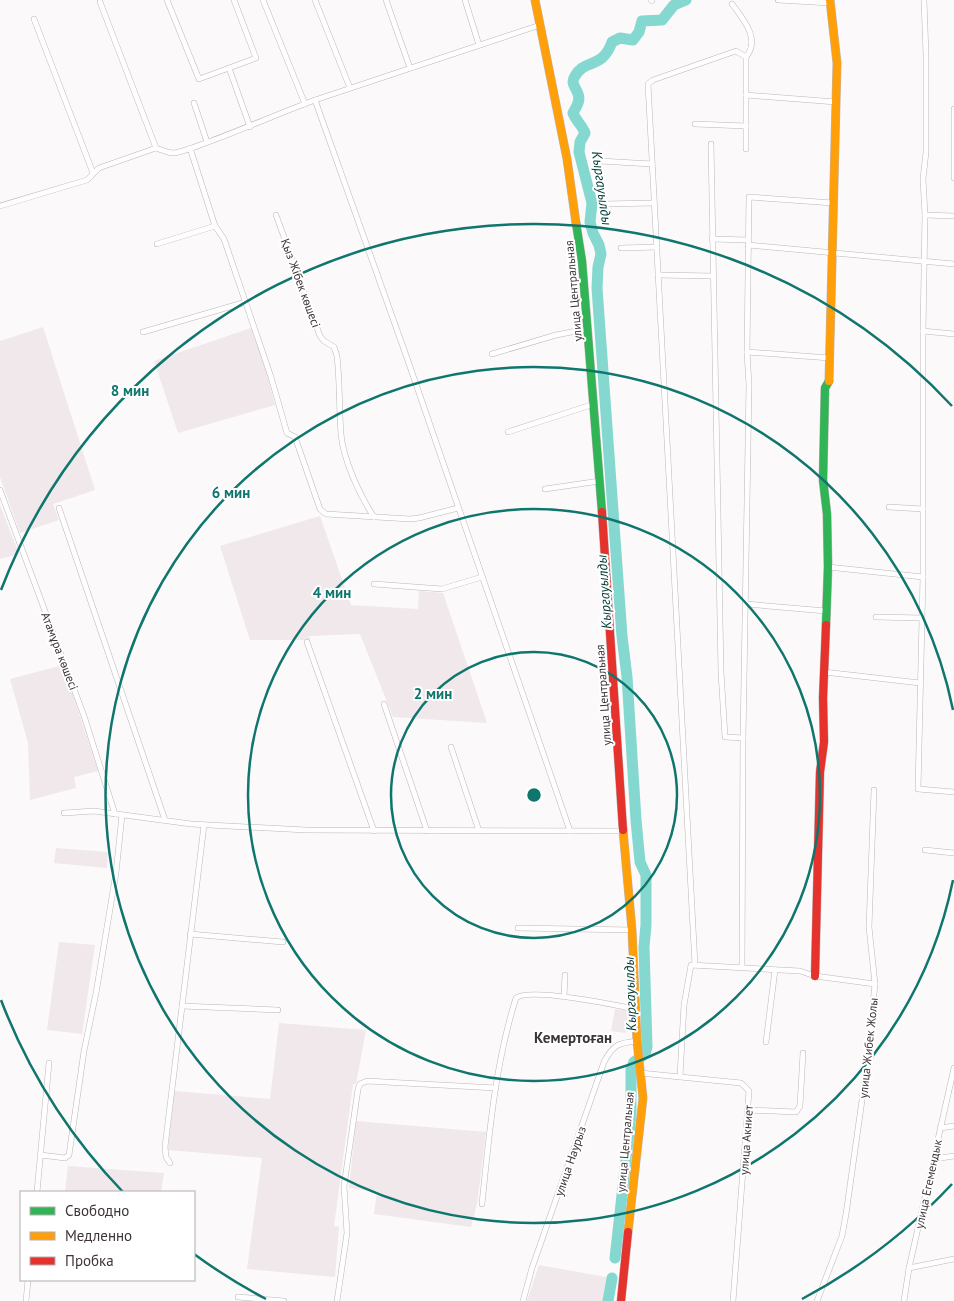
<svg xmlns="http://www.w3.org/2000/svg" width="954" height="1301" font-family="'PT Sans',sans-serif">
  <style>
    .built { fill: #f0e8eb }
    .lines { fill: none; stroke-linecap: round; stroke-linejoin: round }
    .river { stroke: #84d8cf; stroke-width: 11 }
    .street-casing { stroke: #bcb7b9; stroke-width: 6 }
    .fast-casing { stroke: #bcb7b9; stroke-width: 9 }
    .slow-casing { stroke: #bcb7b9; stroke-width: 9 }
    .jam-casing { stroke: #bcb7b9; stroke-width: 9 }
    .street { stroke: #fffefe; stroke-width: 5 }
    .fast { stroke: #30b455; stroke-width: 8 }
    .slow { stroke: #ff9f0a; stroke-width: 8 }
    .jam { stroke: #e5322d; stroke-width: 8 }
    .ring { fill: none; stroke: #0f766e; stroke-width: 2.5 }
    .labels { text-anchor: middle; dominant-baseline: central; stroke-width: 4; stroke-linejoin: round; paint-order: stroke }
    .street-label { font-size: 12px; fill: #3d3438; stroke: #fff }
    .water-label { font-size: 14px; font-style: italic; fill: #003934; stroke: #fff }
    .quarter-label { font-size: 15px; font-weight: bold; fill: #3d3438; stroke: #fff }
    .centre { fill: #0f766e; stroke: #fff; stroke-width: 2.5 }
    .ring-label { font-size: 15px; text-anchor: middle; font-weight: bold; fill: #0f766e; stroke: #fff; stroke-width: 4; stroke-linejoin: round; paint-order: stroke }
  </style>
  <rect width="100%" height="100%" fill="#fcf9fa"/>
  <g class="built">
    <polygon points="43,327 95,490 53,504 59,520 20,533 0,477 0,341"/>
    <polygon points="251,328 267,374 275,405 178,433 154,361"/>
    <polygon points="0,505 19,554 0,559"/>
    <polygon points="320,516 351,605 418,609 419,591 443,593 487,723 393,717 360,634 309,636 310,640 250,640 220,546"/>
    <polygon points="63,665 98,771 74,777 76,788 30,800 28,743 10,679"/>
    <polygon points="56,848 108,852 107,868 54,863"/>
    <polygon points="59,942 95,945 82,1034 47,1030"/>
    <polygon points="615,1009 630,1011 626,1033 611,1031"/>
    <polygon points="279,1023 366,1030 356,1084 353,1084 334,1226 339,1227 335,1277 247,1269 262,1158 168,1150 174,1091 270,1099"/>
    <polygon points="356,1121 486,1132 477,1204 471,1227 374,1214 377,1192 349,1188"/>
    <polygon points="68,1166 164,1173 161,1192 65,1192"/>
    <polygon points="539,1265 606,1277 603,1301 527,1301"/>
  </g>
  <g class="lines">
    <g class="river">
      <path d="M615,1258L631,1114V1070L634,1062L645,1054L647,1047L644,947L646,925V875L640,862L636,820L627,677L622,636L597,288L598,267L601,254L599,245L593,233L590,222L592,203L579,152L580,142L585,133C582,125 576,121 573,113C576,107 581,101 578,94C576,87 570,84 575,76C585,58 602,70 612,42L620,38L633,40L639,32L642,21L662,20L674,5L686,0"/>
      <polyline points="608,1301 612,1278"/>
    </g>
    <defs>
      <g id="street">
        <polyline points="167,0 199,79 229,68 250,127"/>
        <polyline points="263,0 305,104"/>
        <polyline points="315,0 350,88"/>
        <polyline points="386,0 410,68"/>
        <polyline points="465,0 479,45"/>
        <polyline points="651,0 652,1"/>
        <polyline points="778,0 831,3"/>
        <polyline points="924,0 926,55 926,152 923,179 925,215 923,331 923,577 918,789 954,792"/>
        <polyline points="100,2 156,148"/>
        <path d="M732,4C743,19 761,39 746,57V149"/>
        <polyline points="34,19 93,173"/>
        <polyline points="229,68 256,58 234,0"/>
        <polyline points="746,95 836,102"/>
        <polyline points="315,100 407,358 570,831"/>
        <polyline points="194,103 207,142"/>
        <polyline points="954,109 954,178"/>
        <polyline points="695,124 746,126"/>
        <polyline points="711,144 721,672 725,737 743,738"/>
        <polyline points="190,148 215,226 224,239 271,377 287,433 295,437 320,509 326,514 410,519 419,518 458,508"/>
        <polyline points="600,161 652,164"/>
        <polyline points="604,204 654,203"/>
        <path d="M0,206L87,180L99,168L156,148C162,150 168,153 174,153C187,151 199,145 211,141C246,128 280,113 315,100L540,25"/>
        <path d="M276,215L320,336L324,341L334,347L337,356C340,382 339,408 341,434C343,459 360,496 374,517"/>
        <polyline points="925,215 954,216"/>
        <polyline points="712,239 748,240"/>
        <polyline points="157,244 215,226"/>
        <polyline points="748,245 954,264"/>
        <polyline points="621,248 657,247"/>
        <polyline points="658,275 713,276"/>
        <polyline points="923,331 954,334"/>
        <polyline points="143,332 246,302"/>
        <polyline points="747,352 830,358"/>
        <polyline points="492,354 556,335 587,329"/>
        <polyline points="508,432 594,404"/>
        <polyline points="545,489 600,481"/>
        <polyline points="0,490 84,716 115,814"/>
        <polyline points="889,507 923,509"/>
        <polyline points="59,508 165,820"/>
        <polyline points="828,567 923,577"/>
        <polyline points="374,584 442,589 482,577"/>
        <polyline points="746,604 826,611"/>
        <polyline points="876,617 922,618"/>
        <polyline points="307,642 374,831"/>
        <polyline points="824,672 920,683"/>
        <polyline points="384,704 427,831"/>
        <polyline points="451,747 479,831"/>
        <polyline points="64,813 94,811 191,824 306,830 623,831"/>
        <polyline points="925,850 954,853"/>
        <polyline points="518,928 632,930"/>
        <polyline points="190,934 283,942"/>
        <polyline points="695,965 648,84 653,80 736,51 746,57"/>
        <polyline points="742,968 743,738 749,385 747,352 749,197 833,203"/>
        <polyline points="564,997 565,975"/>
        <polyline points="182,1006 278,1010"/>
        <polyline points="766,1042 775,970"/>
        <polyline points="640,1073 741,1083 749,1091 733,1301"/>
        <polyline points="680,1076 684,1005 691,965 800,971 815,976 875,984"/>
        <polyline points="748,1110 796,1112 800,1106 803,1053"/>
        <polyline points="940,1128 954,1126"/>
        <polyline points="41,1155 65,1158 69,1155 84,1051 96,993 116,873 122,815"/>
        <polyline points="934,1159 954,1156"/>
        <polyline points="170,1163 166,1157 165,1147 204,825"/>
        <polyline points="37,1192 49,1063"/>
        <path d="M482,1204C489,1136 495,1064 516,998C530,987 615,1005 635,1009"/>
        <polyline points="909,1268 954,1259"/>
        <polyline points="238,1297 284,1301"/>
        <polyline points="26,1301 28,1280"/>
        <polyline points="337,1301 347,1233 344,1186 358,1089 360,1084 367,1081 496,1088"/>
        <path d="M523,1301L532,1268L604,1062C613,1045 618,1043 637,1041"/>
        <polyline points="817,1301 842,1236 846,1214 865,1079 875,984 869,927 874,790"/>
        <polyline points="904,1301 909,1268 954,1068"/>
      </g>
      <g id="fast">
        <polyline points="576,223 582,261 602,512"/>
        <polyline points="826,625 828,567 827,514 823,480 825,388 829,381"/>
      </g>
      <g id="slow">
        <polyline points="535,0 567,159 576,223"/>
        <polyline points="829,381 837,63 830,0"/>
        <polyline points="623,830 632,930 637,1041 643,1098 628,1232"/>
      </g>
      <g id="jam">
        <polyline points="602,512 623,830"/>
        <polyline points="815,976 820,772 824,742 823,698 826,625"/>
        <polyline points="621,1301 628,1232"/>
      </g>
    </defs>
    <use href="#street" class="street-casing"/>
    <use href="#fast" class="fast-casing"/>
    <use href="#slow" class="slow-casing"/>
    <use href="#jam" class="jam-casing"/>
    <use href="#street" class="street"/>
    <use href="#fast" class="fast"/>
    <use href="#slow" class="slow"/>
    <use href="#jam" class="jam"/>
  </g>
  <g class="ring">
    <circle cx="534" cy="795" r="143"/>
    <circle cx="534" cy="795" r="286"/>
    <path d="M953 880A428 428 0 1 1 953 710"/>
    <path d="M952 1184A571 571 0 0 1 802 1299M266 1299A571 571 0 0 1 194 1254M123 1192A571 571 0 0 1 1 1000M1 590A571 571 0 0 1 952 406"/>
  </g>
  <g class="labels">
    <g class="street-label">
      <text transform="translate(301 283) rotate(70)">Қыз Жібек көшесі</text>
      <text transform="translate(573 291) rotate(-95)">улица Центральная</text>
      <text transform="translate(60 651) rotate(69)">Атамұра көшесі</text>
      <text transform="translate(603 695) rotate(-94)">улица Центральная</text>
      <text transform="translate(868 1048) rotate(-84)">улица Жибек Жолы</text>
      <text transform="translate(746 1140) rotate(-86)">улица Акниет</text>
      <text transform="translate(625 1142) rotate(-85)">улица Центральная</text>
      <text transform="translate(570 1161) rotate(-71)">улица Наурыз</text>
      <text transform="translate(928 1184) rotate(-78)">улица Егемендык</text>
    </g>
    <g class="water-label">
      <text transform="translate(602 188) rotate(82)">Кыргауылды</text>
      <text transform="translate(604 592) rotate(-94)">Кыргауылды</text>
      <text transform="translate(630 994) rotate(-92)">Кыргауылды</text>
    </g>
    <g class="quarter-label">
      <text x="573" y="1037">Кемертоған</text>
    </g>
  </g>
  <circle cx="534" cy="795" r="8" class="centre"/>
  <g class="ring-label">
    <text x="130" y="396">8 мин</text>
    <text x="231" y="498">6 мин</text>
    <text x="332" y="598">4 мин</text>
    <text x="433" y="699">2 мин</text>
  </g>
  <rect x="20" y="1191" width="175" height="90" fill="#ffffff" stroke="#b1aeaf"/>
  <rect x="30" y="1207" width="25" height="8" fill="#30b455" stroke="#b1aeaf"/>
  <text x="65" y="1216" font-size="15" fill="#3d3438">Свободно</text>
  <rect x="30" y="1232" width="25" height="8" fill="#ff9f0a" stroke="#b1aeaf"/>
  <text x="65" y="1241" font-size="15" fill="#3d3438">Медленно</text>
  <rect x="30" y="1257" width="25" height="8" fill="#e5322d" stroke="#b1aeaf"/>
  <text x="65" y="1266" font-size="15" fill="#3d3438">Пробка</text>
</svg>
